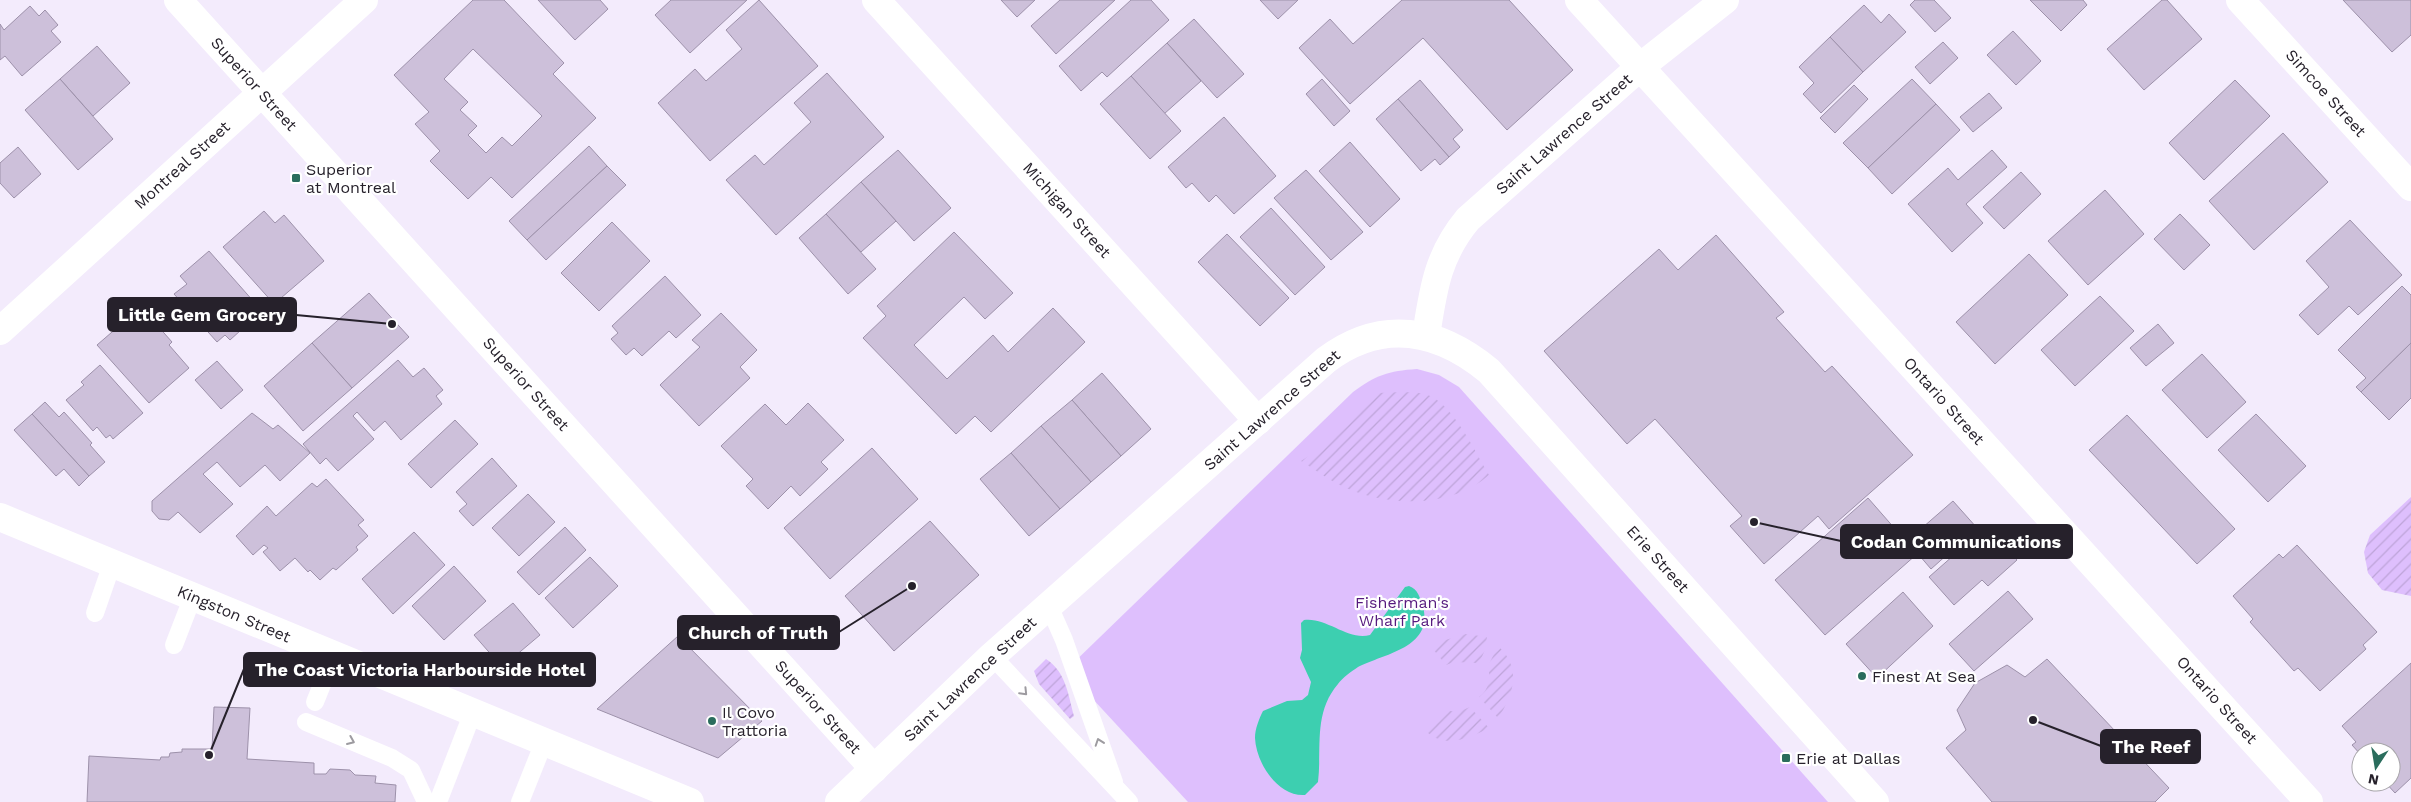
<svg xmlns="http://www.w3.org/2000/svg" width="2411" height="802" font-family="'Work Sans',sans-serif">
  <style>
    .park { fill: #debffd }
    .garden { fill: url(#garden-furrows) }
    .water { fill: #3dcfb0 }
    .building { fill: #cdc0da; stroke: #9d91aa; fill-rule: evenodd }
    .lines { fill: none; stroke-linecap: round; stroke-linejoin: round }
    .lane { stroke: #fff; stroke-width: 18 }
    .street { stroke: #fff; stroke-width: 28 }
    .secondary { stroke: #fff; stroke-width: 28 }
    .oneway { stroke: #9d9ba0 }
    .poi-dot { fill: #2a6d5d; stroke: #fff; stroke-width: 2 }
    .labels { text-anchor: middle; dominant-baseline: central; stroke-width: 4.5; stroke-linejoin: round; paint-order: stroke }
    .street-label { font-size: 16px; fill: #26212b; stroke: #fff }
    .poi-label { font-size: 16px; fill: #26212b; stroke: #fff; text-anchor: start }
    .park-label { font-size: 16px; fill: #561a7e; stroke: #fff }
    .leader { fill: none; stroke: #26212b; stroke-width: 2 }
    .callout-dot { fill: #26212b; stroke: #fff; stroke-width: 2 }
    .callout { fill: #26212b; stroke: #26212b; stroke-width: 2 }
    .callout-label { font-size: 18px; text-anchor: middle; font-weight: bold; fill: #fff }
  </style>
  <defs>
    <pattern id="garden-furrows" width="10" height="10" patternUnits="userSpaceOnUse" patternTransform="scale(1.25)"><rect width="10" height="10" fill="#debffd"/><path d="M-1 1l2-2M0 10L10 0M9 11l2-2" fill="none" stroke="#bea4d9"/></pattern>
  </defs>
  <rect width="100%" height="100%" fill="#f3ebfc"/>
  <path class="park" d="M1417,369L1439,375L1459,387L1828,802H1188L1066,670L1353,392C1376,375 1388,371 1417,369Z"/>
  <g class="garden">
    <path d="M1377,393C1392,393 1409,391 1424,394C1451,399 1475,452 1489,475C1453,507 1393,507 1351,490C1333,483 1317,471 1301,461L1332,441L1366,400Z"/>
    <polygon points="2411,497 2411,596 2382,590 2368,573 2364,552 2370,535"/>
    <polygon points="1466,634 1487,637 1485,650 1479,663 1454,662 1446,665 1432,648 1435,643"/>
    <path d="M1498,646C1522,667 1514,695 1498,718L1479,697C1489,690 1491,678 1488,666Z"/>
    <path d="M1046,659C1066,672 1068,694 1074,716L1070,719L1039,684L1034,671Z"/>
    <path d="M1470,707L1489,728C1470,738 1443,750 1425,730L1443,710L1458,712Z"/>
  </g>
  <path class="water" d="M1409,586C1418,589 1420,598 1423,607C1434,648 1382,654 1358,667C1352,671 1342,678 1338,684C1313,713 1322,749 1318,782L1305,795C1278,797 1256,763 1255,738C1255,729 1259,719 1263,711L1287,701L1302,700L1308,695L1311,682L1300,658L1302,650L1301,623L1304,620C1327,617 1348,641 1370,635L1405,587Z"/>
  <g class="building">
    <path d="M473,0H504L564,63L553,74L596,118L512,198L491,177L468,199L430,161L440,151L415,124L429,112L394,75ZM473,49L542,116L512,146L502,137L486,153L468,135L477,126L460,110L468,102L444,79Z"/>
    <polygon points="538,0 600,0 608,9 575,40"/>
    <polygon points="671,0 747,0 690,53 655,15"/>
    <polygon points="759,0 818,66 710,161 658,103 695,69 706,81 742,49 726,30"/>
    <polygon points="1001,0 1035,0 1017,17"/>
    <polygon points="1060,0 1115,0 1056,54 1031,26"/>
    <polygon points="1131,0 1151,0 1169,20 1107,77 1102,72 1081,91 1059,66"/>
    <polygon points="1260,0 1298,0 1278,19"/>
    <polygon points="1402,0 1509,0 1573,70 1507,130 1423,38 1350,104 1299,48 1330,19 1353,44"/>
    <polygon points="1915,0 1934,0 1951,18 1935,32 1910,5"/>
    <polygon points="2030,0 2083,0 2087,5 2061,31"/>
    <polygon points="2162,0 2167,0 2202,39 2144,90 2107,49"/>
    <polygon points="2343,0 2411,0 2411,35 2392,52"/>
    <polygon points="1864,5 1881,23 1889,14 1906,32 1863,72 1830,37"/>
    <polygon points="30,6 39,16 45,10 58,25 51,31 61,42 22,76 5,56 0,60 0,24 4,30"/>
    <polygon points="1194,19 1244,74 1217,98 1167,43"/>
    <polygon points="2013,31 2041,61 2016,85 1987,55"/>
    <polygon points="1830,37 1863,72 1821,113 1803,94 1814,83 1799,67"/>
    <polygon points="1943,42 1958,58 1930,84 1915,67"/>
    <polygon points="1167,43 1201,81 1164,114 1131,76"/>
    <polygon points="97,46 130,83 93,116 60,79"/>
    <polygon points="827,73 884,137 776,235 726,180 755,155 764,165 811,122 794,103"/>
    <polygon points="1131,76 1181,131 1150,159 1100,104"/>
    <polygon points="60,79 113,139 78,170 25,110"/>
    <polygon points="1322,79 1350,111 1334,126 1306,94"/>
    <polygon points="1912,79 1936,104 1868,168 1843,143"/>
    <polygon points="1420,80 1463,130 1453,139 1460,147 1449,157 1398,99"/>
    <polygon points="2235,80 2270,116 2204,180 2169,143"/>
    <polygon points="1854,85 1868,99 1835,133 1820,118"/>
    <polygon points="1989,93 2002,108 1973,132 1960,117"/>
    <polygon points="1398,99 1449,157 1440,165 1435,159 1421,171 1376,119"/>
    <polygon points="1936,104 1960,130 1892,194 1868,168"/>
    <polygon points="1224,117 1276,176 1234,214 1216,195 1209,202 1192,183 1186,188 1168,167"/>
    <polygon points="2283,133 2328,182 2254,250 2209,201"/>
    <polygon points="1350,142 1400,199 1370,227 1319,171"/>
    <polygon points="589,146 607,166 527,240 509,221"/>
    <polygon points="18,147 41,174 14,198 0,183 0,163"/>
    <polygon points="898,150 951,208 914,241 861,182"/>
    <polygon points="1992,150 2007,167 1966,204 1983,223 1952,252 1908,204 1948,168 1958,180"/>
    <polygon points="607,166 626,185 546,260 527,240"/>
    <polygon points="1306,170 1363,232 1331,260 1274,198"/>
    <polygon points="2021,172 2041,194 2004,229 1983,207"/>
    <polygon points="861,182 896,221 861,252 826,214"/>
    <polygon points="2105,190 2144,234 2088,285 2048,241"/>
    <polygon points="1271,208 1325,267 1295,295 1240,237"/>
    <polygon points="264,211 275,223 284,215 324,261 274,304 223,247"/>
    <polygon points="826,214 876,269 848,294 799,238"/>
    <polygon points="2180,214 2210,245 2184,270 2154,239"/>
    <polygon points="2350,220 2402,275 2358,315 2349,306 2318,335 2299,315 2329,287 2306,261"/>
    <polygon points="612,222 650,261 599,311 561,273"/>
    <polygon points="954,232 1013,293 985,319 964,297 914,345 947,379 993,335 1008,352 1053,308 1085,342 991,432 975,416 956,434 863,338 886,316 877,306"/>
    <polygon points="1227,234 1289,298 1260,326 1198,262"/>
    <polygon points="1716,235 1784,312 1776,318 1825,372 1832,366 1913,455 1829,529 1818,516 1764,564 1730,526 1742,516 1655,419 1627,444 1544,351 1659,249 1678,270"/>
    <polygon points="209,251 262,311 230,340 225,335 217,342 174,294 187,284 180,276"/>
    <polygon points="2029,254 2068,295 1995,364 1956,322"/>
    <polygon points="665,276 701,315 676,338 669,331 642,356 634,348 626,355 611,339 618,333 612,326"/>
    <polygon points="2402,286 2411,295 2411,343 2361,392 2356,387 2366,378 2338,350"/>
    <polygon points="369,293 409,337 352,388 312,343"/>
    <polygon points="2100,296 2134,331 2075,386 2041,350"/>
    <polygon points="141,307 172,342 169,345 189,368 149,403 97,345"/>
    <polygon points="721,313 757,350 740,367 750,378 699,426 660,385 700,347 692,340"/>
    <polygon points="2158,324 2174,343 2146,366 2130,348"/>
    <polygon points="312,343 352,388 303,431 264,386"/>
    <polygon points="2411,343 2411,398 2389,420 2361,392"/>
    <polygon points="2202,354 2246,402 2207,438 2162,390"/>
    <polygon points="398,360 413,377 424,368 443,390 436,396 442,404 401,440 385,421 374,431 357,412 353,416 374,439 338,471 326,458 320,464 303,444"/>
    <polygon points="217,361 243,390 221,409 195,380"/>
    <polygon points="100,365 143,413 113,439 110,435 106,438 97,427 93,431 66,400 84,385 81,382"/>
    <polygon points="1102,373 1151,429 1121,456 1072,400"/>
    <polygon points="1072,400 1121,456 1091,482 1041,426"/>
    <polygon points="45,402 59,417 64,412 92,443 90,445 105,462 89,476 32,414"/>
    <polygon points="808,403 844,440 821,462 828,469 800,496 791,486 768,509 746,486 753,479 721,446 765,404 786,425"/>
    <polygon points="252,413 273,429 278,425 310,453 280,481 265,465 240,487 217,462 203,474 233,504 200,533 178,512 169,520 159,519 152,511 152,501"/>
    <polygon points="32,414 89,476 79,486 64,469 56,476 14,430"/>
    <polygon points="2256,414 2306,466 2268,502 2218,450"/>
    <polygon points="2127,415 2235,529 2197,564 2089,450"/>
    <polygon points="455,420 478,444 431,488 408,464"/>
    <polygon points="1041,426 1091,482 1060,509 1011,453"/>
    <polygon points="872,448 918,499 830,579 784,528"/>
    <polygon points="1011,453 1060,509 1029,536 980,479"/>
    <polygon points="492,458 517,486 473,526 459,511 467,504 456,492"/>
    <polygon points="326,479 364,520 358,525 368,536 356,547 358,550 336,570 333,568 320,580 310,570 308,572 295,558 280,571 263,552 268,548 264,545 253,555 236,536 267,506 276,516 312,483 317,487"/>
    <polygon points="528,494 555,522 519,556 492,528"/>
    <polygon points="1868,498 1917,554 1825,635 1775,580"/>
    <polygon points="1953,501 1977,528 1931,569 1907,541"/>
    <polygon points="930,521 979,575 894,651 845,596"/>
    <polygon points="1987,526 2017,560 1988,586 1982,580 1954,605 1929,577"/>
    <polygon points="565,527 586,550 539,595 517,572"/>
    <polygon points="414,532 445,565 393,614 362,579"/>
    <polygon points="2297,545 2377,632 2363,645 2366,649 2320,691 2298,668 2294,671 2250,622 2253,619 2233,596 2279,554 2283,558"/>
    <polygon points="590,557 618,586 573,628 545,598"/>
    <polygon points="454,566 486,601 444,640 412,606"/>
    <polygon points="2008,591 2033,619 1974,671 1949,644"/>
    <polygon points="1903,592 1933,626 1877,678 1846,644"/>
    <polygon points="513,603 540,635 502,667 474,635"/>
    <polygon points="678,636 762,721 718,758 597,709"/>
    <polygon points="2047,659 2169,788 2155,802 1992,802 1946,748 1966,730 1957,710 1975,683 2007,665 2025,677"/>
    <polygon points="2411,663 2411,778 2395,793 2385,782 2391,782 2391,752 2361,752 2361,755 2352,745 2356,742 2342,726"/>
    <polygon points="214,707 250,708 247,759 314,763 314,774 326,774 330,769 350,770 355,775 376,776 375,783 396,785 395,802 87,802 89,756 160,760 161,757 169,757 170,753 182,752 182,749 212,749"/>
  </g>
  <g class="lines">
    <g class="lane">
      <polyline points="1049,606 1064,640 1114,782"/>
      <polyline points="95,613 112,564"/>
      <polyline points="174,645 193,596"/>
      <polyline points="992,656 1129,802"/>
      <polyline points="315,702 334,655"/>
      <polyline points="306,722 392,758 411,770 426,802"/>
      <polyline points="438,802 473,712"/>
      <polyline points="520,802 544,742"/>
    </g>
    <g class="street">
      <polyline points="876,0 1258,421"/>
      <polyline points="1579,0 2309,802"/>
      <polyline points="2240,0 2411,187"/>
      <polyline points="0,331 364,0"/>
      <path d="M1426,336C1433,291 1437,256 1468,219L1640,67L1725,0"/>
    </g>
    <g class="secondary">
      <polyline points="178,0 874,769"/>
      <polyline points="0,517 690,802"/>
      <path d="M839,802L992,656L1326,360C1382,318 1438,329 1489,371L1875,802"/>
    </g>
  </g>
  <defs><path id="oneway-chevron" d="M-2-3.5L2.5 0L-2 3.5" fill="none" stroke-width="1.6" stroke-linecap="round" stroke-linejoin="round" transform="scale(1.25)"/></defs>
  <g class="oneway">
    <use href="#oneway-chevron" transform="translate(1024 692) rotate(46)"/>
    <use href="#oneway-chevron" transform="translate(351 741) rotate(23)"/>
    <use href="#oneway-chevron" transform="translate(1099 742) rotate(-109)"/>
  </g>
  <g class="poi-dot">
    <rect x="291" y="173" width="10" height="10" rx="2.5"/>
    <circle cx="1862" cy="676" r="5"/>
    <circle cx="712" cy="721" r="5"/>
    <rect x="1781" y="753" width="10" height="10" rx="2.5"/>
  </g>
  <g class="labels">
    <g class="street-label">
      <text transform="translate(254 84) rotate(48)">Superior Street</text>
      <text transform="translate(2326 93) rotate(48)">Simcoe Street</text>
      <text transform="translate(1564 134) rotate(-41)">Saint Lawrence Street</text>
      <text transform="translate(182 165) rotate(-42)">Montreal Street</text>
      <text transform="translate(1067 210) rotate(48)">Michigan Street</text>
      <text transform="translate(526 384) rotate(48)">Superior Street</text>
      <text transform="translate(1944 401) rotate(48)">Ontario Street</text>
      <text transform="translate(1272 410) rotate(-41)">Saint Lawrence Street</text>
      <text transform="translate(1658 559) rotate(48)">Erie Street</text>
      <text transform="translate(234 614) rotate(23)">Kingston Street</text>
      <text transform="translate(970 679) rotate(-43)">Saint Lawrence Street</text>
      <text transform="translate(2217 700) rotate(48)">Ontario Street</text>
      <text transform="translate(818 707) rotate(48)">Superior Street</text>
    </g>
    <g class="poi-label">
      <text x="306" y="169">Superior<tspan x="306" dy="18">at Montreal</tspan></text>
      <text x="1872" y="676">Finest At Sea</text>
      <text x="722" y="712">Il Covo<tspan x="722" dy="18">Trattoria</tspan></text>
      <text x="1796" y="758">Erie at Dallas</text>
    </g>
    <g class="park-label">
      <text x="1402" y="602">Fisherman's<tspan x="1402" dy="18">Wharf Park</tspan></text>
    </g>
  </g>
  <path class="leader" d="M392 324L296 315M1754 522L1841 541M912 586L839 632M209 755L244 669M2033 720L2101 746"/>
  <g class="callout-dot">
    <circle cx="392" cy="324" r="5"/>
    <circle cx="1754" cy="522" r="5"/>
    <circle cx="912" cy="586" r="5"/>
    <circle cx="209" cy="755" r="5"/>
    <circle cx="2033" cy="720" r="5"/>
  </g>
  <g class="callout">
    <rect x="108" y="298" width="188" height="33" rx="5"/>
    <rect x="1841" y="525" width="231" height="33" rx="5"/>
    <rect x="678" y="616" width="161" height="33" rx="5"/>
    <rect x="244" y="653" width="351" height="33" rx="5"/>
    <rect x="2101" y="730" width="99" height="33" rx="5"/>
  </g>
  <g class="callout-label">
    <text x="202" y="321">Little Gem Grocery</text>
    <text x="1956" y="548">Codan Communications</text>
    <text x="758" y="639">Church of Truth</text>
    <text x="420" y="676">The Coast Victoria Harbourside Hotel</text>
    <text x="2151" y="753">The Reef</text>
  </g>
  <g transform="translate(2376 767) rotate(192)"><circle r="24" fill="#ffffff" stroke="#a8a6aa"/>
  <path d="M0-4L9 19L0 12L-9 19Z" fill="#2a6d5d"/>
  <text y="-8" font-size="14" font-weight="bold" text-anchor="middle" fill="#26212b">N</text>
  </g>
</svg>
